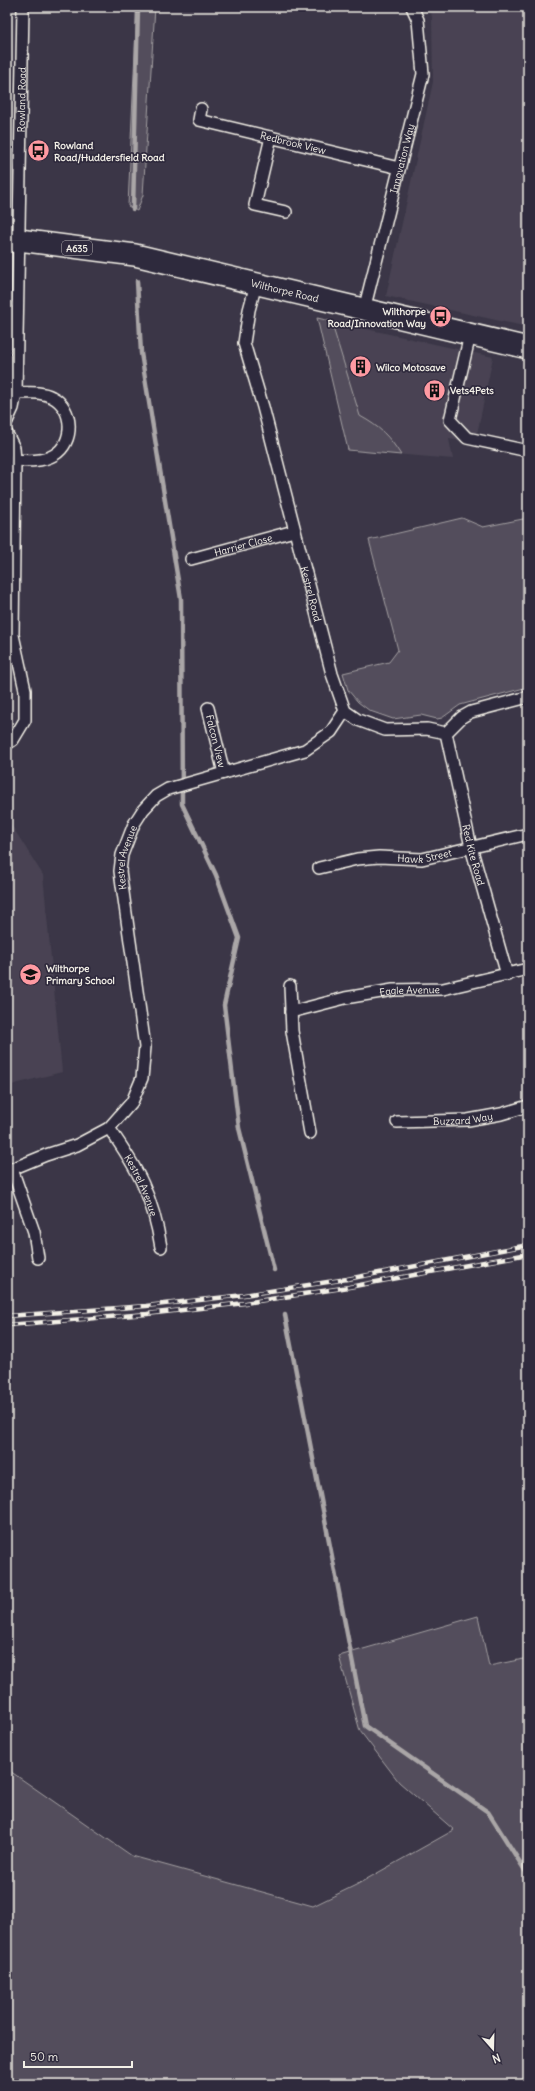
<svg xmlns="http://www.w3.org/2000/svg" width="535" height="2091" font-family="Delius,sans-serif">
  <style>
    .built { fill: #484352 }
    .green { fill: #534e5c; stroke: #a4a0a2 }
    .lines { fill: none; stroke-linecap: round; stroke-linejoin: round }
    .stream { stroke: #aaa6a7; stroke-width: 4.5 }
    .street-casing { stroke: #f4f1e8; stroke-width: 14 }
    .highway-casing { stroke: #f4f1e8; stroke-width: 24 }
    .street { stroke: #2f2a3d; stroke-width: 11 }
    .highway { stroke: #2f2a3d; stroke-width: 21 }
    .rail-casing { stroke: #f4f1e8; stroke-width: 4.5 }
    .rail { stroke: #2f2a3d; stroke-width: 3; stroke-dasharray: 9; stroke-linecap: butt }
    .labels { text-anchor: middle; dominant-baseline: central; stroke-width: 3.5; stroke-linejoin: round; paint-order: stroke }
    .shield { fill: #2f2a3d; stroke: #b9b5b5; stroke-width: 1 }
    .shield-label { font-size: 9px; font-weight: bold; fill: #f4f1e8 }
    .street-label { font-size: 10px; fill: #f4f1e8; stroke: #2f2a3d }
    .poi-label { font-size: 10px; font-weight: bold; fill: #f4f1e8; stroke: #2f2a3d; text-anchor: start }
  </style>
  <rect width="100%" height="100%" fill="#3b3647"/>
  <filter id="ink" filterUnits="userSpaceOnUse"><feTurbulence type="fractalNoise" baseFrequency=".025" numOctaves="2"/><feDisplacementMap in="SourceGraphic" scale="8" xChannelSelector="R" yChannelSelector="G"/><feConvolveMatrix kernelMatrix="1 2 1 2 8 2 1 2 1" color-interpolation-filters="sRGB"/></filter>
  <g filter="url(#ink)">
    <g class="built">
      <polygon points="430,7 528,7 528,327 386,296 433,82 432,17"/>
      <polygon points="317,318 493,357 477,434 464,441 449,439 453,459 348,450"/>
      <polygon points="10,823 43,875 62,1072 7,1086 7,825"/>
    </g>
    <g class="green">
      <polygon points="137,7 155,7 143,195 137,211 128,206"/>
      <path d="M317,318L331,321L360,416C380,427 389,436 401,455L348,450Z"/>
      <polygon points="462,518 483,527 528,518 528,687 460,705 442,718 437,719 421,715 393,719 370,711 358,702 348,690 343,673 389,662 398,650 369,540"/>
      <polygon points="478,1616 489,1666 528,1658 528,2084 7,2084 7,1769 132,1856 313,1906 356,1885 454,1830 399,1782 360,1731 339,1656"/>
    </g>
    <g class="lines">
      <g class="stream">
        <polyline points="133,209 138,7"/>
        <polyline points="137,281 141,353 181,599 182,804 216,875 239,938 224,1005 239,1128 274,1270"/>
        <polyline points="285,1315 365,1726 488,1812 528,1875"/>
      </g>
      <defs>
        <g id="street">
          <path id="s1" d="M201,109L199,120L399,168"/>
          <polyline points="271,137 255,205 286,212"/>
          <path id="s2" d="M256,284L249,310L244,343L263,407L332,674L345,711L358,720L385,730L427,729L446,733L462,717L471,712L528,697"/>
          <path id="s3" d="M364,310L423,74L418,20L412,7"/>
          <polyline points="470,335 450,420 467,438 528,451"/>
          <path id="s4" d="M7,421L13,408L16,393L23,7"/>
          <path d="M7,434L14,448L15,460C28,461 42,462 54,455C75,443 74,408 52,397C41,391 28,393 16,393"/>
          <path id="s5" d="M191,559L294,531"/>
          <path id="s6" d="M208,708L224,773"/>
          <path id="s7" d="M446,733L471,847L507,975"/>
          <polyline points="7,744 13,740 25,720 25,690 13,635 15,460"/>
          <path id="s8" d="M319,868L357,859L379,857L422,859L528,834"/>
          <polyline points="290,986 292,1031 310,1133"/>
          <path id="s9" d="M291,1012L345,998L393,990L443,989L528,969"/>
          <path id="s10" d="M397,1122L468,1120L501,1114L528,1106"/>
          <path id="s11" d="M109,1128C138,1169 153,1197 161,1247"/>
          <polyline points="12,1169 34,1232 38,1258"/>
          <path id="s12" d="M7,1171L46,1155L77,1145L109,1128L132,1102L142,1078L145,1047L120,871L122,855L134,824L143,810L156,796L168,789L305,750L331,732L345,711"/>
        </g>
        <g id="highway">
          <path id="s13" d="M7,241L19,240L135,255L528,348"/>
        </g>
      </defs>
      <use href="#street" class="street-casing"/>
      <use href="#highway" class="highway-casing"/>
      <use href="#street" class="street"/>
      <use href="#highway" class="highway"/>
      <defs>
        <g id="rail">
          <polyline points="7,1316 146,1306 244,1295 347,1279 528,1245"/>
          <polyline points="7,1325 147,1314 245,1303 349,1287 528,1254"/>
        </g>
      </defs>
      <use href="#rail" class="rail-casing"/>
      <use href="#rail" class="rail"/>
    </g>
  </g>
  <defs>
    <symbol id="bus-disc" viewBox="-11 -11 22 22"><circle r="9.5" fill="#ff9aa2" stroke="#2f2a3d"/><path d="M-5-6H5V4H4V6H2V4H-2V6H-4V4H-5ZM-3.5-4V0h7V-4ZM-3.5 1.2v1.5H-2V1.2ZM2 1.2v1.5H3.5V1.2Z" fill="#111"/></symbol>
    <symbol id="building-disc" viewBox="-11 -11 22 22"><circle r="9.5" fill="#ff9aa2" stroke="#2f2a3d"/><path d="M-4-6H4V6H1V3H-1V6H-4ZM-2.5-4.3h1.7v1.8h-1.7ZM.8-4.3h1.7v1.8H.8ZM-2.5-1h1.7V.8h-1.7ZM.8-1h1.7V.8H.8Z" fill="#111"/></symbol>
    <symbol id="school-disc" viewBox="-11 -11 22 22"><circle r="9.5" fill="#ff9aa2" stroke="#2f2a3d"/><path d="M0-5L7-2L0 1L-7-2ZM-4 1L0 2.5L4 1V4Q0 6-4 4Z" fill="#111"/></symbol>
  </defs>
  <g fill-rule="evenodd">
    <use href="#bus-disc" x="26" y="138" width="25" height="25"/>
    <use href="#bus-disc" x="428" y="304" width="25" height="25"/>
    <use href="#building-disc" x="348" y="354" width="25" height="25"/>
    <use href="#building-disc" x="422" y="378" width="25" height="25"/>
    <use href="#school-disc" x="18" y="962" width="25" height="25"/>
  </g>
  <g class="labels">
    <rect class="shield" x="62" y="241" width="30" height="14" rx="3"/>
    <g class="shield-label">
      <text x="77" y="248">A635</text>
    </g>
    <g class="street-label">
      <text stroke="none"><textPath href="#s4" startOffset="323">Rowland Road</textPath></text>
      <text stroke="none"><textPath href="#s1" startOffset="108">Redbrook View</textPath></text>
      <text stroke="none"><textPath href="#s3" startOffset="156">Innovation Way</textPath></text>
      <text stroke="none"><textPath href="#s13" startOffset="283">Wilthorpe Road</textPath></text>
      <text stroke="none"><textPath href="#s5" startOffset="54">Harrier Close</textPath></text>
      <text stroke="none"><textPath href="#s2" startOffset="320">Kestrel Road</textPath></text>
      <text stroke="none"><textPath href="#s6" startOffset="34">Falcon View</textPath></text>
      <text stroke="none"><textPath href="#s8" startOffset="107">Hawk Street</textPath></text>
      <text stroke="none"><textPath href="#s7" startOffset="125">Red Kite Road</textPath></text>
      <text stroke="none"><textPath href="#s12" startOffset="395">Kestrel Avenue</textPath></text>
      <text stroke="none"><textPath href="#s9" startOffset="121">Eagle Avenue</textPath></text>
      <text stroke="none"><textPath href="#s10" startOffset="66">Buzzard Way</textPath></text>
      <text stroke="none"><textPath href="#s11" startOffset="66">Kestrel Avenue</textPath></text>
    </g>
    <g class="poi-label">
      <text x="54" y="145">Rowland<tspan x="54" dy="12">Road/Huddersfield Road</tspan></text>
      <text x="426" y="311" text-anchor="end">Wilthorpe<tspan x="426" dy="12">Road/Innovation Way</tspan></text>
      <text x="376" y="367">Wilco Motosave</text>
      <text x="450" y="390">Vets4Pets</text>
      <text x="46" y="968">Wilthorpe<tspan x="46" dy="12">Primary School</tspan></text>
    </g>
  </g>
  <rect width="535" height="2091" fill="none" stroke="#2f2a3d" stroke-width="24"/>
  <rect x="12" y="12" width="511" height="2067" fill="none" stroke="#f4f1e8" stroke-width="1.5" filter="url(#ink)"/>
  <g transform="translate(493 2049) rotate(160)" stroke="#2f2a3d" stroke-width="3" paint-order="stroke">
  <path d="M0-3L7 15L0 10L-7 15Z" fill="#f4f1e8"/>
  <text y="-6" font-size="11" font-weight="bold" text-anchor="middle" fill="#f4f1e8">N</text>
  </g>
  <path d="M24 2061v6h108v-6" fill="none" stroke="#f4f1e8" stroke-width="2"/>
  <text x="30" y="2061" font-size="12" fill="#f4f1e8" stroke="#2f2a3d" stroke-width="3" paint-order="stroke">50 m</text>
</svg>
